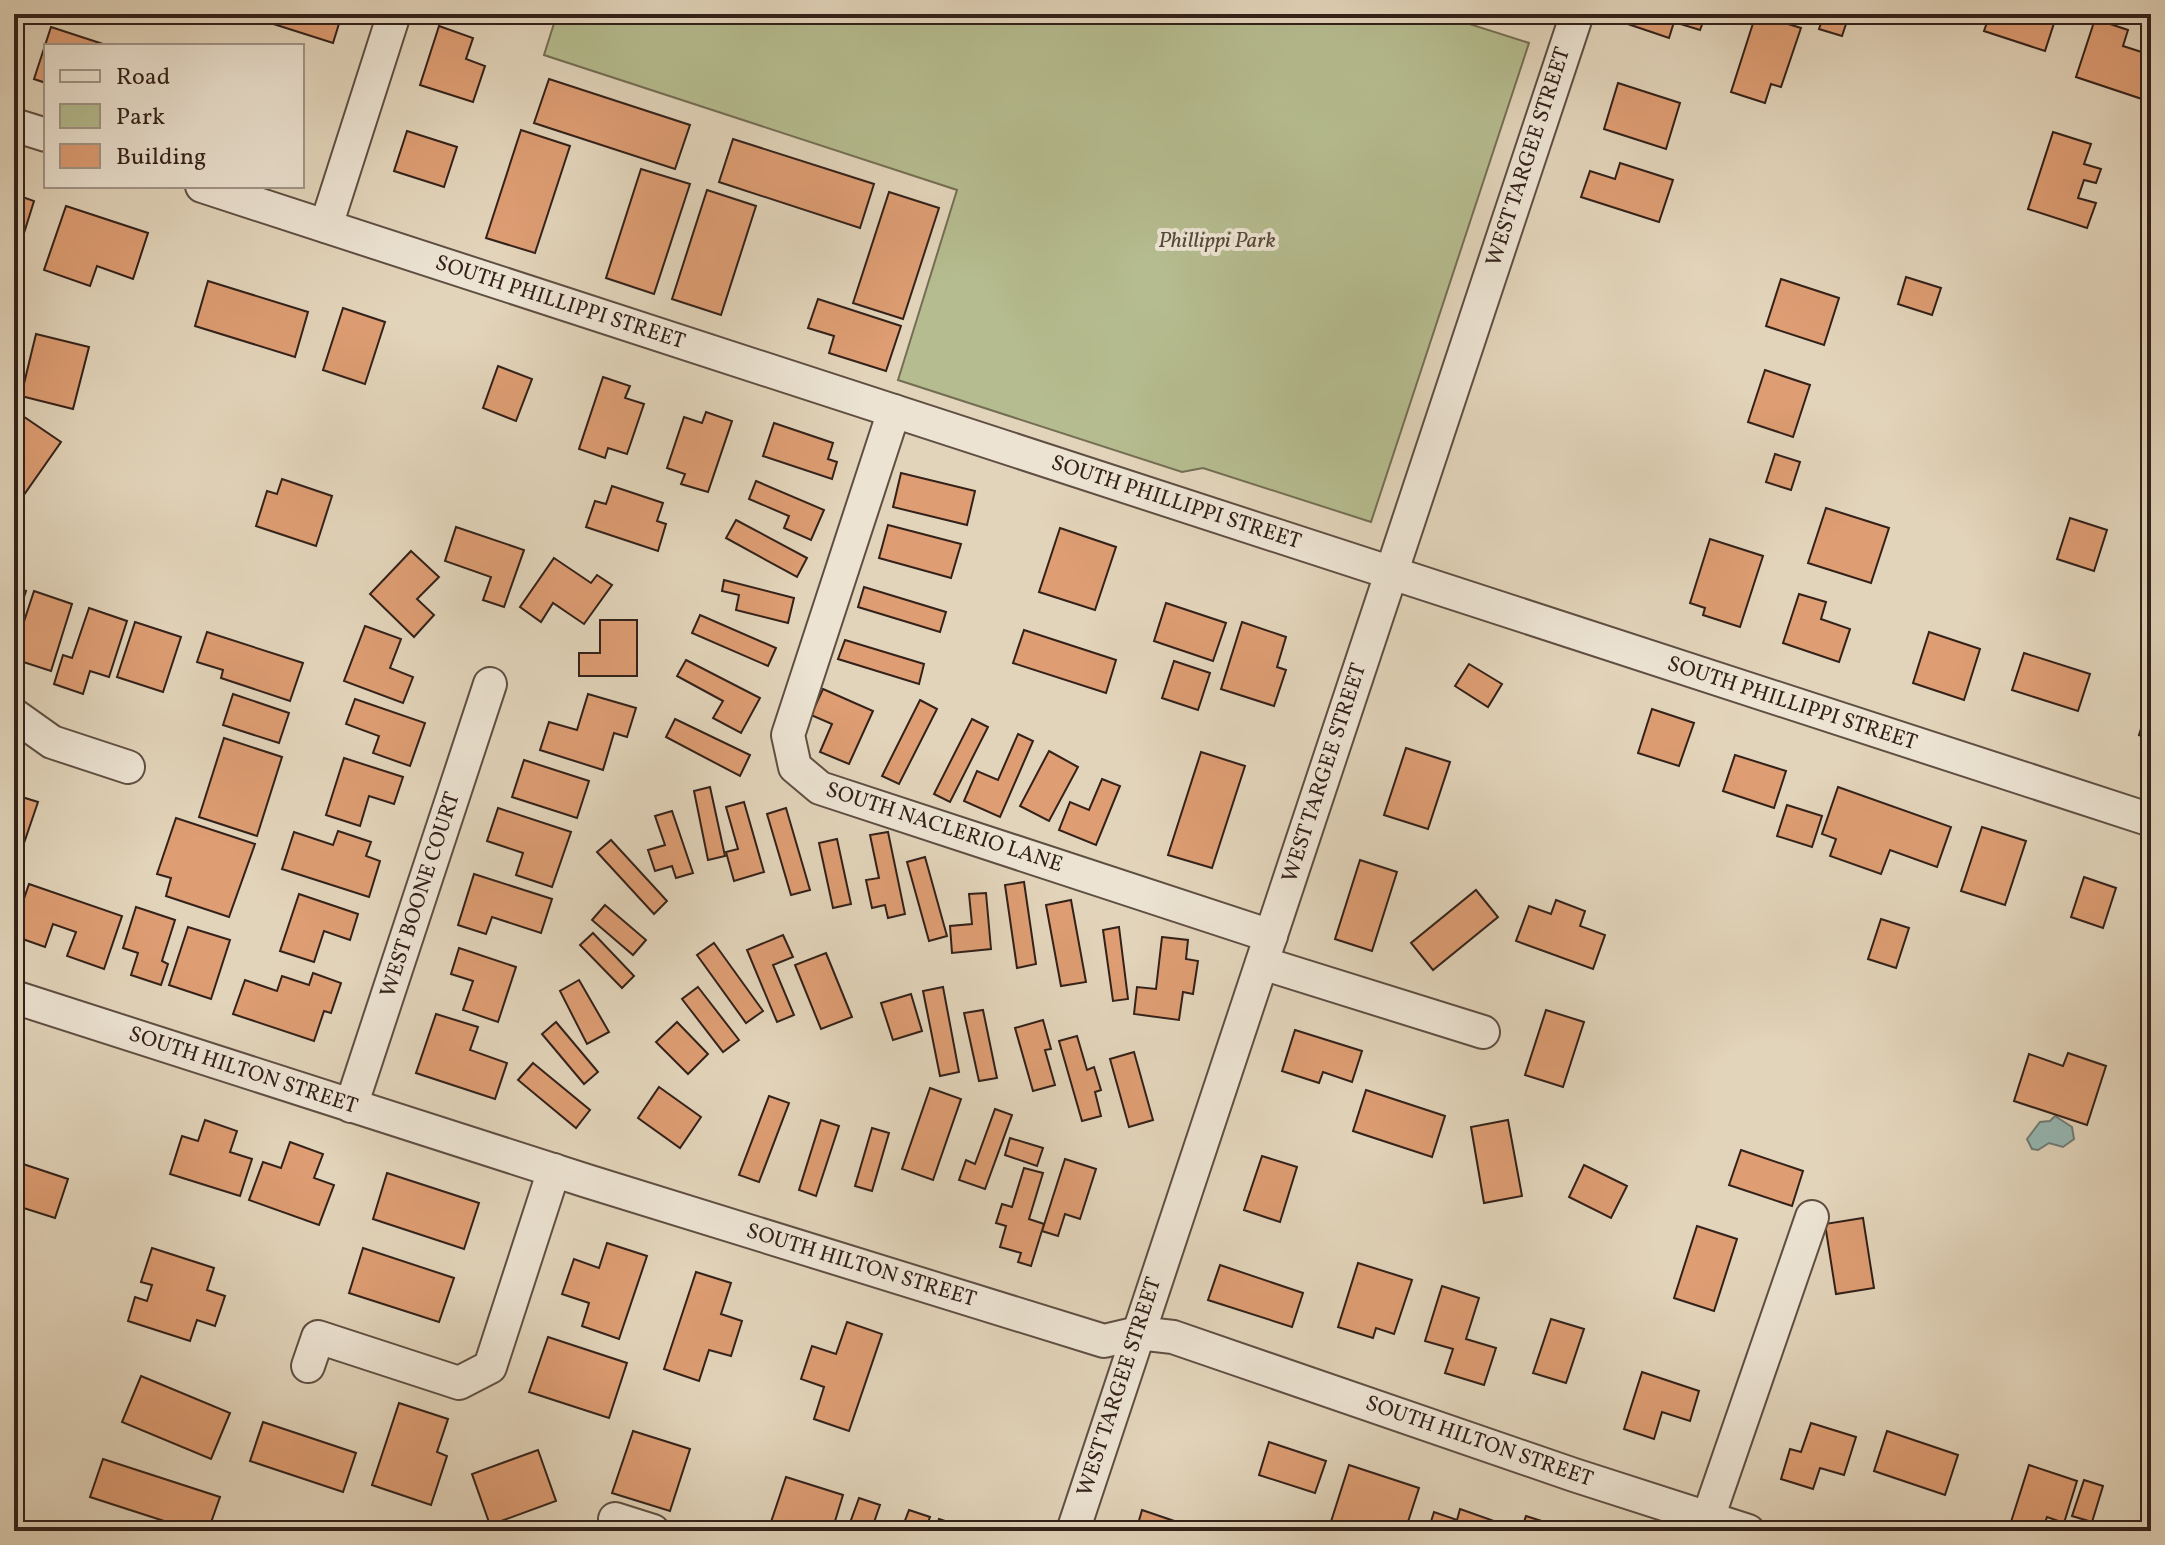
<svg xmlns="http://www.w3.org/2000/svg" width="2165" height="1545" font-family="Vollkorn,serif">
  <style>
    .green { fill: #b5bc8f; stroke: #746e54; stroke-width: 2 }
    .water { fill: #95b8b3; stroke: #6e7c76; stroke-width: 2 }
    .building { fill: #de9d73; stroke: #33211a; stroke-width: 2 }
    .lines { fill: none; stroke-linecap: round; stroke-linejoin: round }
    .minor-casing { stroke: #5f4e42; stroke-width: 36 }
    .minor { stroke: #ece3d2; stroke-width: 32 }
    .labels { text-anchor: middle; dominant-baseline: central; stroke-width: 8; stroke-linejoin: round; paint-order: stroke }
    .street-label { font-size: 22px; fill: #33211a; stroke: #ece3d2 }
    .park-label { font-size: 22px; font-style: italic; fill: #544837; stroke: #ece3d2 }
  </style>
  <rect width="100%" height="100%" fill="#e2d4ba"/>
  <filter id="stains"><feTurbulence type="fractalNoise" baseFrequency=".0025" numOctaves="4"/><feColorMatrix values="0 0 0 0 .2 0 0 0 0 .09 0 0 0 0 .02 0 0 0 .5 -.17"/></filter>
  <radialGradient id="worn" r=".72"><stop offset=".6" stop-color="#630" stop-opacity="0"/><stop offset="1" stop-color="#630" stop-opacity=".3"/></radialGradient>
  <polygon class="green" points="557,14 1438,14 1529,43 1371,522 1203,468 1182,472 898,380 957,190 544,55"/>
  <polygon class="water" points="2055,1116 2072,1127 2074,1139 2063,1147 2049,1143 2038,1150 2032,1149 2027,1139 2040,1122 2050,1121"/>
  <g class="building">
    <polygon points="263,14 342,14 333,43 261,20"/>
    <polygon points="1628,14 1706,14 1700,30 1674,22 1669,38 1625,23"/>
    <polygon points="1756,14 1801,28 1781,87 1771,84 1765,103 1731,92"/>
    <polygon points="1824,14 1861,14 1858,21 1848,18 1842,36 1819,29"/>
    <polygon points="1990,14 2057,14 2045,51 1984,31"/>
    <polygon points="2095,19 2128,30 2123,46 2151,55 2151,102 2076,77"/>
    <polygon points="439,26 473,38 466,59 485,66 473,102 420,85"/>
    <polygon points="51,27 103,44 46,46 46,83 34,79"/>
    <polygon points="549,79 690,125 675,169 534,123"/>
    <polygon points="1618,83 1680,103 1666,149 1604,129"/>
    <polygon points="521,130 570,146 535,253 486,238"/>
    <polygon points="407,131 457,147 444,187 394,171"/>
    <polygon points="2053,132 2091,144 2084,164 2101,169 2096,183 2084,180 2078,198 2096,203 2087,228 2028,209"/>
    <polygon points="733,139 874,184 860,228 719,182"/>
    <polygon points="1620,163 1673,180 1659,222 1581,197 1590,171 1615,179"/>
    <polygon points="641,169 690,184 654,294 606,278"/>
    <polygon points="707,190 756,206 721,315 672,299"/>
    <polygon points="889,192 939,208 903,319 853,303"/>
    <polygon points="14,194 34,201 24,233 14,230"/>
    <polygon points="66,206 148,233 133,279 97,266 90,286 44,270"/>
    <polygon points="1906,277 1941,288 1932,315 1898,304"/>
    <polygon points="1781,279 1839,298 1824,345 1766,326"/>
    <polygon points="208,281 308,312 295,357 195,326"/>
    <polygon points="818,299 901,326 886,371 829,353 834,336 808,328"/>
    <polygon points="343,308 385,322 365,384 323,370"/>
    <polygon points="36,334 89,347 73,409 21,396"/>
    <polygon points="498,366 532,379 516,421 483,408"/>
    <polygon points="1765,370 1810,385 1793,437 1748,422"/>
    <polygon points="603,377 630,386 625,398 644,404 627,454 608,448 605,458 579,449"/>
    <polygon points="14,410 61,442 21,499 14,494"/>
    <polygon points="706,412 732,421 708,492 681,484 685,474 667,468 684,417 702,423"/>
    <polygon points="774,423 833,443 828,459 837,462 832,479 763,456"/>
    <polygon points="1775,454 1800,462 1791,490 1766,482"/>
    <polygon points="901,473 975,491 967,525 893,507"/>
    <polygon points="282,479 332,496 316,546 256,526 267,491 277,494"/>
    <polygon points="756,481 824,510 811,540 784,528 789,516 749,499"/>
    <polygon points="612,486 663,503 657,521 666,524 658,551 586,527 595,501 606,504"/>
    <polygon points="1826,508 1889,528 1871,583 1808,563"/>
    <polygon points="2070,518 2107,530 2094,571 2057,559"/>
    <polygon points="736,520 807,558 797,577 726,538"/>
    <polygon points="888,525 961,544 951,578 879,558"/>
    <polygon points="456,527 524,550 504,607 483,600 491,577 445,561"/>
    <polygon points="1060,528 1116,547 1095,610 1039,592"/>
    <polygon points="1710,539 1763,556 1740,627 1703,615 1705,608 1690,603"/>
    <polygon points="411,551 439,577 417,599 434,615 414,637 370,594"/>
    <polygon points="554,558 591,583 597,575 612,585 584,624 553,603 541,622 520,607"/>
    <polygon points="724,580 794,598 788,623 736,610 739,595 722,591"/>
    <polygon points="14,587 26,591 14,627"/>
    <polygon points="864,587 946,612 940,632 858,607"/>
    <polygon points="34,591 72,604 51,671 14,659 14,652"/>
    <polygon points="1799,594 1826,602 1821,619 1850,629 1839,662 1783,643"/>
    <polygon points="1166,603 1226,623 1213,661 1154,641"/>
    <polygon points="89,608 127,621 109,677 90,671 83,694 54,684 63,655 72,658"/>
    <polygon points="700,615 776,648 768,666 692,633"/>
    <polygon points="600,620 637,620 637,676 579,676 579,653 600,653"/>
    <polygon points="135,622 181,637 163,692 117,677"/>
    <polygon points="1242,622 1286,637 1277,667 1286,670 1274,706 1221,689"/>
    <polygon points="365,626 401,639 390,668 413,677 403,703 344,681"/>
    <polygon points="1024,630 1116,660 1106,693 1013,663"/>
    <polygon points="207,632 303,663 290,701 221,678 223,670 197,662"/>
    <polygon points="1929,632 1980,649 1964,700 1913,683"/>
    <polygon points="845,640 924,664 919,684 838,659"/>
    <polygon points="2024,653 2090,674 2078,711 2012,690"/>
    <polygon points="686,660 760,698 741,733 713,718 723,701 677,676"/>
    <polygon points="1174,661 1210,673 1198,710 1162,698"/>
    <polygon points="1469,664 1502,684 1488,707 1455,686"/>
    <polygon points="823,689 873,711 849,764 820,752 832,724 811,715"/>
    <polygon points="233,694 289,713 279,743 223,725"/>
    <polygon points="588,694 636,708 627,737 614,733 603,770 540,750 549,722 577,730"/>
    <polygon points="2151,697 2151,739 2139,735"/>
    <polygon points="355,699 425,723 410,766 373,753 379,736 346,724"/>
    <polygon points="920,700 937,709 899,784 882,776"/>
    <polygon points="1652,709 1694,723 1679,766 1638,753"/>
    <polygon points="675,719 750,755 740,776 666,737"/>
    <polygon points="972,719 988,727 950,802 934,794"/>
    <polygon points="1018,734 1033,741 1000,817 964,801 977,771 998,780"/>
    <polygon points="224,738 282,757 257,836 199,817"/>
    <polygon points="1406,748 1450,762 1428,829 1384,815"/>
    <polygon points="1049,751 1078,767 1049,821 1020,806"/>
    <polygon points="1201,752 1245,766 1212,868 1168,855"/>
    <polygon points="1735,755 1786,771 1774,808 1723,791"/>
    <polygon points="344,758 403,777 394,804 369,796 360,826 326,815"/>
    <polygon points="524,760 589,781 577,818 512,797"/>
    <polygon points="1102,779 1120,786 1096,845 1059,830 1070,802 1089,810"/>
    <polygon points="14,787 24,790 22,797 38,802 23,846 14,843"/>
    <polygon points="710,787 725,856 708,860 694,791"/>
    <polygon points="1838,787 1951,827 1937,867 1890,850 1881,874 1830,856 1836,839 1822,834"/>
    <polygon points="744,802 764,872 734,881 726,852 738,849 726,807"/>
    <polygon points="1787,805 1822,816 1812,847 1777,836"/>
    <polygon points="498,808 571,832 552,887 516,875 523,853 487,841"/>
    <polygon points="786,808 810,890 791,895 767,814"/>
    <polygon points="672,811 693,873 676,878 672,866 655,871 648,850 665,845 655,816"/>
    <polygon points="176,818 255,844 229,917 166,896 171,878 157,874"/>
    <polygon points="1982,827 2026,841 2005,905 1961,891"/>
    <polygon points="338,831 371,842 366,856 380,861 369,897 282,869 294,832 333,845"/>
    <polygon points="888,832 905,914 888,918 885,905 872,908 866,880 879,878 870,835"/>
    <polygon points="837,839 851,904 833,908 819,843"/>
    <polygon points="611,840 667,901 654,914 597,852"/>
    <polygon points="925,857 947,936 929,941 907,862"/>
    <polygon points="1360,860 1397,872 1372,951 1335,939"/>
    <polygon points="474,874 552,899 541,933 492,917 486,934 458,925"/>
    <polygon points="2084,877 2116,888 2103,928 2071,917"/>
    <polygon points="1024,882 1036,964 1017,968 1005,885"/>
    <polygon points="29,884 122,916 104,969 67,956 76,932 53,924 45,947 14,936 14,928"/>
    <polygon points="1476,890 1498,917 1433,970 1411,943"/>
    <polygon points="986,893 991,949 952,953 950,926 972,924 969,894"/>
    <polygon points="299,894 358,914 350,940 324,931 314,962 280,951"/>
    <polygon points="1071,900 1086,982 1061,986 1046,905"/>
    <polygon points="1556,900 1585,911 1580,926 1605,935 1593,969 1516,941 1529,906 1551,914"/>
    <polygon points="605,905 646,940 633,955 592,920"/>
    <polygon points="136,907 175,920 162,961 168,964 161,985 131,975 138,953 123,948"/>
    <polygon points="1881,919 1909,928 1896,968 1868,959"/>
    <polygon points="188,927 230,940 211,999 169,985"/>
    <polygon points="1119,927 1128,999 1113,1001 1103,930"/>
    <polygon points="593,933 634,976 622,988 580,945"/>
    <polygon points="783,935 793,957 773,965 794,1015 777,1022 747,950"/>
    <polygon points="1162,937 1188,940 1186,959 1198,961 1193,994 1183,992 1179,1020 1134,1014 1137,987 1156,989"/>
    <polygon points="714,943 763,1011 746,1023 697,955"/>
    <polygon points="459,948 516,967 498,1022 463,1010 473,981 451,974"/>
    <polygon points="826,953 852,1017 821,1029 795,965"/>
    <polygon points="313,973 341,983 331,1013 324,1011 314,1041 233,1014 245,980 277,991 282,976 309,985"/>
    <polygon points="579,980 609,1032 587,1044 560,991"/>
    <polygon points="698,987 739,1040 723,1052 682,999"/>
    <polygon points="943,987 959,1072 940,1076 923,991"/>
    <polygon points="911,994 922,1031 893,1040 881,1003"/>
    <polygon points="983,1010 997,1078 979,1081 964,1013"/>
    <polygon points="1546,1010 1584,1022 1563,1087 1525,1075"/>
    <polygon points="436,1014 478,1027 470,1050 507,1063 495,1099 416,1073"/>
    <polygon points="1043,1020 1051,1049 1045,1050 1055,1085 1033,1091 1015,1028"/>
    <polygon points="556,1022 598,1072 584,1084 542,1034"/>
    <polygon points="677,1022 708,1054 688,1074 656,1042"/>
    <polygon points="1295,1030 1362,1051 1352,1082 1323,1072 1319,1083 1282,1071"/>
    <polygon points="1077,1036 1087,1070 1094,1067 1101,1090 1095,1092 1101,1116 1082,1121 1059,1041"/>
    <polygon points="1134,1052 1153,1120 1129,1127 1110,1059"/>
    <polygon points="2068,1053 2106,1066 2087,1125 2014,1101 2029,1054 2063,1066"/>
    <polygon points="533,1063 590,1110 576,1128 518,1080"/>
    <polygon points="659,1087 701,1117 680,1148 638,1118"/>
    <polygon points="930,1088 961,1099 933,1180 902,1169"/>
    <polygon points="1366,1090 1445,1116 1432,1157 1353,1131"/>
    <polygon points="769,1096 789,1103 759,1182 739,1175"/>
    <polygon points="995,1109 1012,1115 985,1189 959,1180 966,1160 975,1164"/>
    <polygon points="205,1120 237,1131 230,1152 252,1159 240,1196 170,1174 182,1136 198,1141"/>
    <polygon points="821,1120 839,1126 816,1196 799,1190"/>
    <polygon points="1508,1120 1522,1196 1484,1203 1471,1127"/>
    <polygon points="872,1128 889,1133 872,1191 855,1186"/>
    <polygon points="1010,1138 1043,1148 1037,1166 1005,1155"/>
    <polygon points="290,1142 323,1154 314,1178 334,1185 319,1225 249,1200 263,1162 281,1168"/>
    <polygon points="1741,1150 1803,1171 1792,1206 1729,1185"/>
    <polygon points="1262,1156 1297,1167 1280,1222 1244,1210"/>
    <polygon points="1065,1159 1096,1169 1080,1219 1065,1214 1058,1236 1042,1231"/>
    <polygon points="14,1161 68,1179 55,1218 14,1205"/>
    <polygon points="1584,1165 1627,1186 1611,1218 1569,1197"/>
    <polygon points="1024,1168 1043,1173 1029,1219 1044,1224 1031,1266 1018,1262 1021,1253 1000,1247 1006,1226 996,1223 1002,1204 1012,1207"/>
    <polygon points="387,1173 479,1203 464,1249 373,1219"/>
    <polygon points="1863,1218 1874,1288 1836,1294 1825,1224"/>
    <polygon points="1697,1226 1737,1239 1714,1311 1674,1298"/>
    <polygon points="607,1243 647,1256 619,1339 582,1326 589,1303 562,1294 574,1259 599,1268"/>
    <polygon points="152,1248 214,1268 207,1290 225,1296 215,1326 197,1320 190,1341 128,1321 135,1297 147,1301 152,1285 141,1282"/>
    <polygon points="363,1248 454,1278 439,1322 349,1293"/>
    <polygon points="1358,1263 1412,1280 1394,1334 1376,1328 1373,1338 1338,1327"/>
    <polygon points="1220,1265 1303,1293 1292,1327 1208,1300"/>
    <polygon points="696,1272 731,1283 721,1314 742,1321 731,1356 709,1350 699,1381 664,1369"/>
    <polygon points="1442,1286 1479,1298 1466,1339 1496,1348 1484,1385 1445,1373 1453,1349 1425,1341"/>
    <polygon points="1551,1319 1584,1329 1566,1383 1533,1373"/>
    <polygon points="847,1322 882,1334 849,1431 814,1419 824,1387 801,1379 812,1346 836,1354"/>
    <polygon points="548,1337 627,1363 609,1418 529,1392"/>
    <polygon points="1642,1372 1699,1391 1690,1421 1662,1412 1654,1439 1624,1429"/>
    <polygon points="141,1376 230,1413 211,1459 122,1422"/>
    <polygon points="399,1403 448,1419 437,1452 447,1456 431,1505 372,1485"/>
    <polygon points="263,1422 356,1453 343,1492 250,1461"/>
    <polygon points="1811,1423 1856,1437 1844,1475 1820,1468 1813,1489 1781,1479 1790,1449 1801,1452"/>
    <polygon points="633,1431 690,1449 670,1511 612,1493"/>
    <polygon points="1887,1431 1958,1455 1945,1495 1874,1471"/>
    <polygon points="1269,1442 1326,1461 1315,1493 1259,1475"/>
    <polygon points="538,1450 556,1501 490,1525 472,1474"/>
    <polygon points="103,1459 220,1497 208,1531 195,1531 90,1497"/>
    <polygon points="1349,1465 1419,1488 1405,1531 1328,1531"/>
    <polygon points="2029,1465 2077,1481 2064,1523 2047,1517 2042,1531 2029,1531 2010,1525"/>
    <polygon points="786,1477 843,1495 832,1531 768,1531"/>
    <polygon points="2084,1480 2103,1486 2092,1522 2072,1516"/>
    <polygon points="859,1498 880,1505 871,1531 847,1531"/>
    <polygon points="1460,1509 1497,1522 1494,1531 1428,1531 1434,1512 1457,1520"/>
    <polygon points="909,1510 930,1517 925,1531 901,1531"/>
    <polygon points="1142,1510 1183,1524 1181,1531 1136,1531"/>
    <polygon points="1526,1516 1573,1531 1521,1531"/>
    <polygon points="939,1519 976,1531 935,1531"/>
  </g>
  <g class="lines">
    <defs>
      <g id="minor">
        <polyline points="14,125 46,135"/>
        <polyline points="202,186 2151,820"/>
        <polyline points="326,226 394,14"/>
        <polyline points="894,411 788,735 795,767 820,788 1271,936"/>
        <polyline points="14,715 52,742 128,767"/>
        <polyline points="1262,963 1483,1032"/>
        <polyline points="14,997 587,1181 1104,1341 1138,1333 1173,1337 1574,1475 1748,1531"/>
        <polyline points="351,1106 490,684"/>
        <polyline points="308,1366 318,1337 459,1383 490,1367 554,1170"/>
        <polyline points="1708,1518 1812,1217"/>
        <polyline points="615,1519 653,1531"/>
        <polyline points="1073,1531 1577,14"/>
      </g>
    </defs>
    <use href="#minor" class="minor-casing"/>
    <use href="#minor" class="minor"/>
  </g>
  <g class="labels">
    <g class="street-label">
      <text transform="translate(1529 157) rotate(-72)">WEST TARGEE STREET</text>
      <text transform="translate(560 303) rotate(18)">SOUTH PHILLIPPI STREET</text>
      <text transform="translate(1176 503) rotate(18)">SOUTH PHILLIPPI STREET</text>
      <text transform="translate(1792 704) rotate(18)">SOUTH PHILLIPPI STREET</text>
      <text transform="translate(1325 773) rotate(-72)">WEST TARGEE STREET</text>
      <text transform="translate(944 828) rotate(18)">SOUTH NACLERIO LANE</text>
      <text transform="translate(421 895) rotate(-72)">WEST BOONE COURT</text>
      <text transform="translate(243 1071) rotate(18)">SOUTH HILTON STREET</text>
      <text transform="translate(861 1266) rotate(17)">SOUTH HILTON STREET</text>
      <text transform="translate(1120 1387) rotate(-72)">WEST TARGEE STREET</text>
      <text transform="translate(1479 1442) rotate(19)">SOUTH HILTON STREET</text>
    </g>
    <g class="park-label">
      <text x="1217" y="241">Phillippi Park</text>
    </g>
  </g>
  <rect width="2165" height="1545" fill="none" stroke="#e2d4ba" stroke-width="48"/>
  <rect x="16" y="16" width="2133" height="1513" fill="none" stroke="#33211a" stroke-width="4"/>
  <rect x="24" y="24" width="2117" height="1497" fill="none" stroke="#33211a" stroke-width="2"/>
  <rect x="44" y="44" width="260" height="144" fill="#ece3d2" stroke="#a29588" stroke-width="2"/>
  <rect x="60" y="70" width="40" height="12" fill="#ece3d2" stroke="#a29588" stroke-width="2"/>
  <text x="116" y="84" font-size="24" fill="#33211a">Road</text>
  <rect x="60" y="104" width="40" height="24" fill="#b5bc8f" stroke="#a29588" stroke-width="2"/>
  <text x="116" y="124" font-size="24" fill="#33211a">Park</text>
  <rect x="60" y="144" width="40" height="24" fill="#de9d73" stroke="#a29588" stroke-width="2"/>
  <text x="116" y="164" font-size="24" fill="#33211a">Building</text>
  <rect width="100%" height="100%" filter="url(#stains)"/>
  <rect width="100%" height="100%" fill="url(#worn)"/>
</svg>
